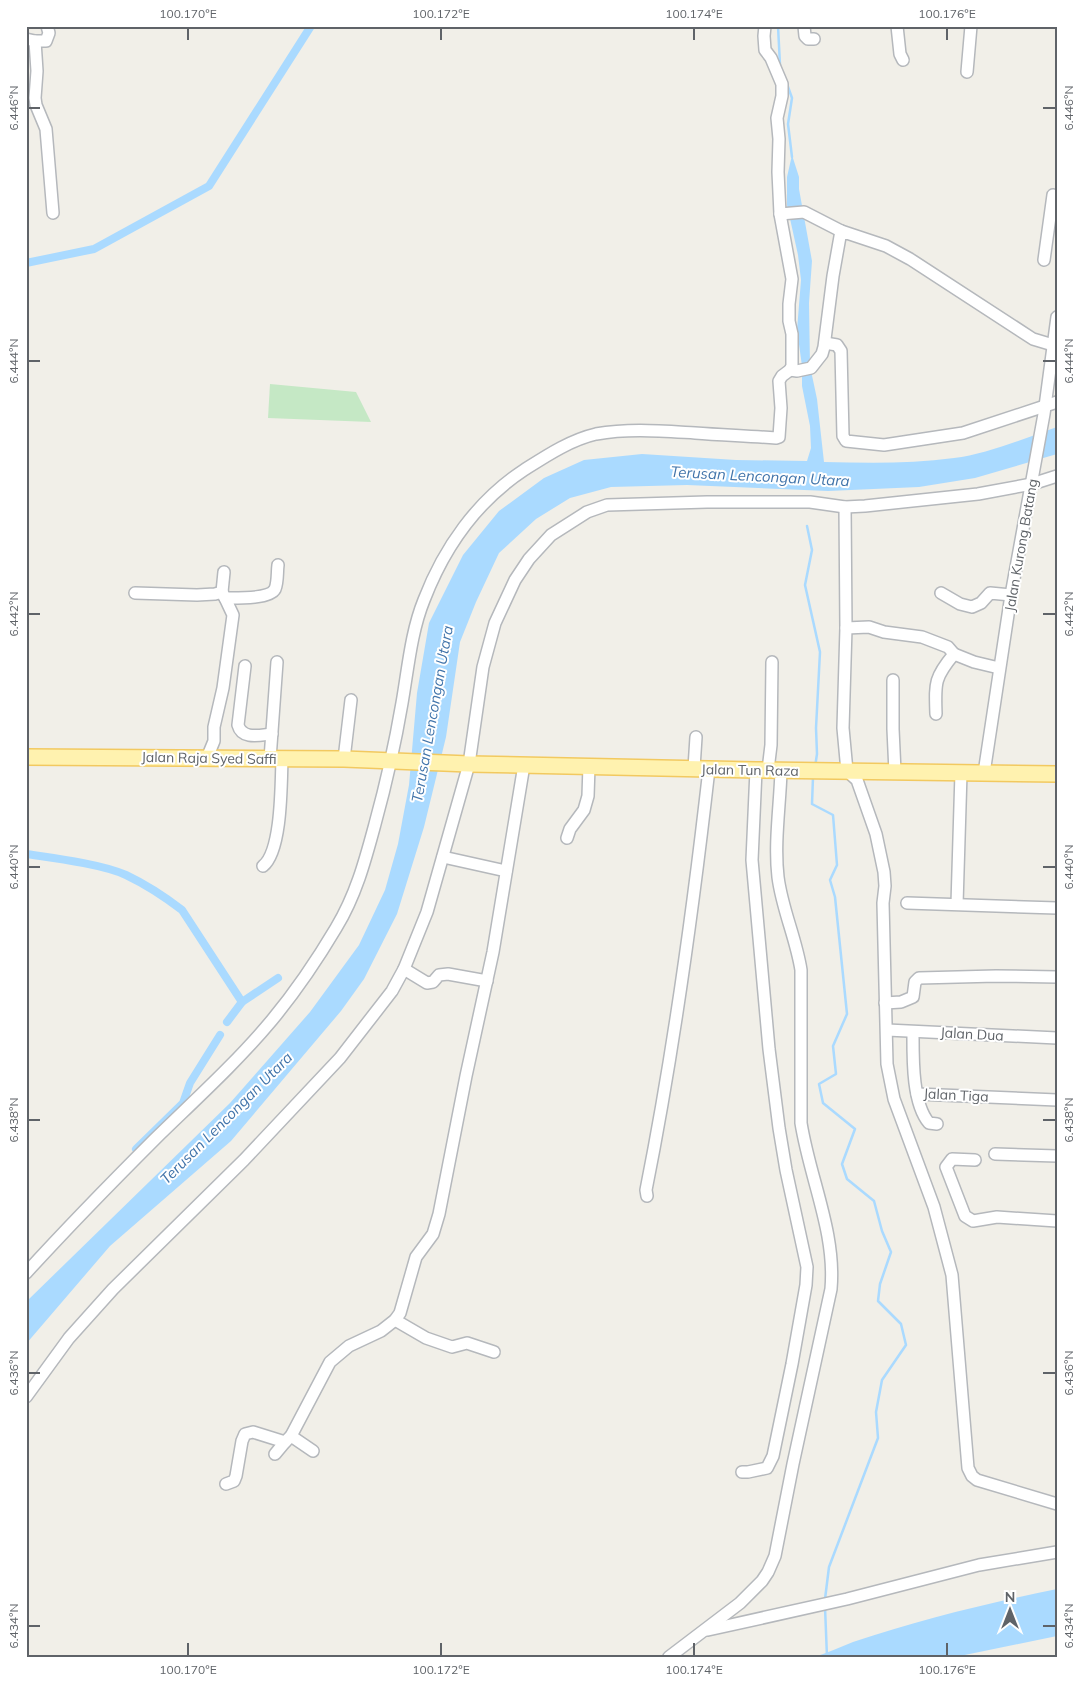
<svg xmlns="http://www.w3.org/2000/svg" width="1083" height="1683" font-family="Mulish,sans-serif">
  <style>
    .green { fill: #c5e8c5 }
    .water { fill: #aadaff }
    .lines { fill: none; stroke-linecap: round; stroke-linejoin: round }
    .stream { stroke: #aadaff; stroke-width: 2.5 }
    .canal { stroke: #aadaff; stroke-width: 8 }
    .minor-casing { stroke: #b5b8bc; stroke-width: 14 }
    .major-casing { stroke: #f2c960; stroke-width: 18 }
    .minor { stroke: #fff; stroke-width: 11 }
    .major { stroke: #fff2af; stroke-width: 15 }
    .ticks { fill: none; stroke: #5f6368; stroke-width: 2 }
    .labels { text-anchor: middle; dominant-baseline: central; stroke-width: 4; stroke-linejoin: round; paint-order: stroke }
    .street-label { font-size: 14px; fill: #5f6368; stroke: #fff }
    .water-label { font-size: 15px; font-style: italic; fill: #4174aa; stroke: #fff }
    .neatline { fill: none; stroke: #5f6368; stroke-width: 2 }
    .ticks-label { font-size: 12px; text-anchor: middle; fill: #5f6368 }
  </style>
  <rect width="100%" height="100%" fill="#f1efe8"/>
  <polygon class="green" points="270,384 356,392 371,422 268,418"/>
  <g class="water">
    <path d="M792,155L799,177V189L812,261L809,303L810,366L817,399L824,462C867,463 911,464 954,458C987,454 1025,438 1057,427V454L975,478L919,487L828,491L687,485L611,487L570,498L536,519L499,553L476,602L460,642L446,737L424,827L397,914L364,979L341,1011L231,1141L110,1246L26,1344V1302L28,1300L230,1103L310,1012L359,945L385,890L398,844L409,785L417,693L429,623L463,555L499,511L544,478L584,460L642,454L736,460L807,461L811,448L810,426L802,386V366L797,330L801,280L798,255L787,205V177Z"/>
    <path d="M1057,1589V1636L955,1657H814C827,1653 840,1647 853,1642C919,1620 988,1603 1057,1589Z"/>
  </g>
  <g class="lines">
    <g class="stream">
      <polyline points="778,26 780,65"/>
      <polyline points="787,84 792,98 788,124 792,157"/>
      <polyline points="807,526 812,550 805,585 820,652 816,728 817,754 815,767"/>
      <polyline points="813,777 812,804 833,815 837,865 830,880 835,897 847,1014 833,1046 836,1074 819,1084 823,1103 855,1129 842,1164 847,1179 874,1201 882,1231 891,1252 880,1284 878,1301 901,1324 906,1345 882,1380 876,1412 878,1438 829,1567 825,1599"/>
      <polyline points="825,1607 827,1657"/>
    </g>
    <g class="canal">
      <polyline points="26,263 94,249 209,186 311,26"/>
      <path d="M26,854C53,858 102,864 126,875C145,884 165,897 182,910L242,1002L227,1022"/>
      <polyline points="242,1002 278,978"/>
      <polyline points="136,1149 183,1103 190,1083 220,1035"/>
    </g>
    <defs>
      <g id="minor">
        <polyline points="804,26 805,36 808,39 814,39"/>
        <polyline points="897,26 900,54 903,60"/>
        <polyline points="26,39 35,41 37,71 35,98 36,105 46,129 53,213"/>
        <polyline points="35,41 46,41 49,33 47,26"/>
        <polyline points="967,72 971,26"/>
        <polyline points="780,214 804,212 841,231"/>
        <polyline points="1044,260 1053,195"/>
        <polyline points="825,343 837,345 841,351 843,436 846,441 884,445 963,433 1057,402"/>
        <polyline points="790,370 797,371 811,368 822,354 824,347 833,276 841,231 886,246 910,259 1033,339 1053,345"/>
        <polyline points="845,507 846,628 843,728 847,771 857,780 876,834 884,872 885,886 883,903 887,1064 894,1099 934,1207 952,1275 968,1468 972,1476 977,1480 1057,1504"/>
        <polyline points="222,592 224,572"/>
        <polyline points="135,593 197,595 215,594 222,592 225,598"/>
        <polyline points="941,593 960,604 972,607 981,603 990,593 1011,595"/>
        <polyline points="846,628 869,627 884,632 922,637 948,647 954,654"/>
        <path d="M245,666L238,725C242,740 260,735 272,734"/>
        <polyline points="893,680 893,729 895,772"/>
        <path d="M936,714C935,683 934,678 954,654L974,662L999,668"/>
        <path d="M207,758L214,741V727L223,688L233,615L225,598C236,598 270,599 275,589C278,582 277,572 278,565"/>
        <polyline points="270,759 277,662"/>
        <polyline points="344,759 351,700"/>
        <polyline points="694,768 696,737"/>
        <polyline points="768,770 771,745 772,662"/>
        <polyline points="984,773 1011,595 1044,414 1057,317"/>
        <polyline points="567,838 570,829 584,810 588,796 589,766"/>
        <polyline points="443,857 506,871"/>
        <path d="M263,866C282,851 281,784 282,759"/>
        <polyline points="907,903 1057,908"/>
        <polyline points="957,904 961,773"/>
        <polyline points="404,969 427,983 433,982 439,975 448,974 487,981"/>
        <polyline points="885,1003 901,1002 913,997 915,982 919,978 996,976 1057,977"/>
        <polyline points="887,1030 1057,1038"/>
        <path d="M913,1032C913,1058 912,1103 929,1123L937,1124"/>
        <polyline points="917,1094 1057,1100"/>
        <polyline points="995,1154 1057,1156"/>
        <polyline points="975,1160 952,1159 946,1167 965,1216 973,1221 997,1217 1057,1221"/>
        <path d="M647,1196L646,1190C674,1050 693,910 709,769"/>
        <path d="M26,1273C68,1227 111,1183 155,1139C195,1100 237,1062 272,1020C296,991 317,960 336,928C356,895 365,861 375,824C386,784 395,744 402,703C408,669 411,632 424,600C444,548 477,501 524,470C546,456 570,440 596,434C629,428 662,431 695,433C722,435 749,436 776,438L779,437L781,408L779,381L782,376L790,370L792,366V334L789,321V304L792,279L780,214L778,172L779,139L777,118L782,96V84L771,58L765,50L764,36L765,26"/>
        <polyline points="395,1320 426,1338 452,1347 467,1343 494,1352"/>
        <polyline points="26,1397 69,1338 113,1289 244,1160 340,1058 392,991 404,969 427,912 469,764 483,667 495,623 515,580 529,559 551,535 587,512 607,505 707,502 810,502 845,507 865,506 978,494 1032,484 1057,476"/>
        <polyline points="291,1436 313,1451"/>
        <polyline points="275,1454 285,1442"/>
        <polyline points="742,1472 748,1472 767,1468 773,1456 792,1364 806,1285 807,1267 786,1170 779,1128 769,1049 752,860 756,770"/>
        <polyline points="226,1484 234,1481 236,1476 242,1441 245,1434 253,1432 285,1442 291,1436 330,1362 349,1346 381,1331 395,1320 400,1313 416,1257 433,1234 439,1214 466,1076 493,952 524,765"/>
        <polyline points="708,1630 847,1599 979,1565 1057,1552"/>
        <path d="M669,1657L740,1603L762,1581L768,1572L775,1556L793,1464L831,1289C836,1233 810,1179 801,1123V970C796,938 782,909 778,877C774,843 780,805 781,771"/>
      </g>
      <polyline id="major" points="26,757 344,759 469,764 756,770 1057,774"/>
    </defs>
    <use href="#minor" class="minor-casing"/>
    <use href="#major" class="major-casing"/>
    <use href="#minor" class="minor"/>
    <use href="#major" class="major"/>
  </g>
  <path class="ticks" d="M188,28V40M441,28V40M694,28V40M947,28V40M28,108H40M1043,108H1056M28,361H40M1043,361H1056M28,614H40M1043,614H1056M28,867H40M1043,867H1056M28,1120H40M1043,1120H1056M28,1373H40M1043,1373H1056M28,1626H40M1043,1626H1056M188,1643V1656M441,1643V1656M694,1643V1656M947,1643V1656"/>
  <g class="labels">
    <g class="street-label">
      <text transform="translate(1021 545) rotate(-80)">Jalan Kurong Batang</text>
      <text transform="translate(209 758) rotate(1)">Jalan Raja Syed Saffi</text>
      <text transform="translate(750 770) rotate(1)">Jalan Tun Raza</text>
      <text transform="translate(972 1034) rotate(3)">Jalan Dua</text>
      <text transform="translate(956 1095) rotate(3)">Jalan Tiga</text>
    </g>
    <g class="water-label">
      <text transform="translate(760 476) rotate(3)">Terusan Lencongan Utara</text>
      <text transform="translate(432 714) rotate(-80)">Terusan Lencongan Utara</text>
      <text transform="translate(226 1118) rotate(-45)">Terusan Lencongan Utara</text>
    </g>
  </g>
  <rect width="1083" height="1683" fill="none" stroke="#ffffff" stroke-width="55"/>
  <g transform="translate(1010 1610)" stroke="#ffffff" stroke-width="4" paint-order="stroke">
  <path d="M0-4L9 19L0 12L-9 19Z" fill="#5f6368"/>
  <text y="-8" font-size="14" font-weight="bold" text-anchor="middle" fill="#5f6368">N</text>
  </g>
  <rect x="28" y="28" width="1028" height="1628" class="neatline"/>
  <g class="ticks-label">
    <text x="188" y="18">100.170°E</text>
    <text x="441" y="18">100.172°E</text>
    <text x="694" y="18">100.174°E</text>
    <text x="947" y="18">100.176°E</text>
    <text transform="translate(14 108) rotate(-90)" y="4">6.446°N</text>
    <text transform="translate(1069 108) rotate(-90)" y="4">6.446°N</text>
    <text transform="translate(14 361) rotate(-90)" y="4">6.444°N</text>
    <text transform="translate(1069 361) rotate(-90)" y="4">6.444°N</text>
    <text transform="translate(14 614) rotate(-90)" y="4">6.442°N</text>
    <text transform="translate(1069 614) rotate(-90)" y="4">6.442°N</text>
    <text transform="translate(14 867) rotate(-90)" y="4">6.440°N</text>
    <text transform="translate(1069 867) rotate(-90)" y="4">6.440°N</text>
    <text transform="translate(14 1120) rotate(-90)" y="4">6.438°N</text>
    <text transform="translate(1069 1120) rotate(-90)" y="4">6.438°N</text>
    <text transform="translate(14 1373) rotate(-90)" y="4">6.436°N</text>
    <text transform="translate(1069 1373) rotate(-90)" y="4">6.436°N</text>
    <text transform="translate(14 1626) rotate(-90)" y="4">6.434°N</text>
    <text transform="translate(1069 1626) rotate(-90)" y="4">6.434°N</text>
    <text x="188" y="1674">100.170°E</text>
    <text x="441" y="1674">100.172°E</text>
    <text x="694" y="1674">100.174°E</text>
    <text x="947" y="1674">100.176°E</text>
  </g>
</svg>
